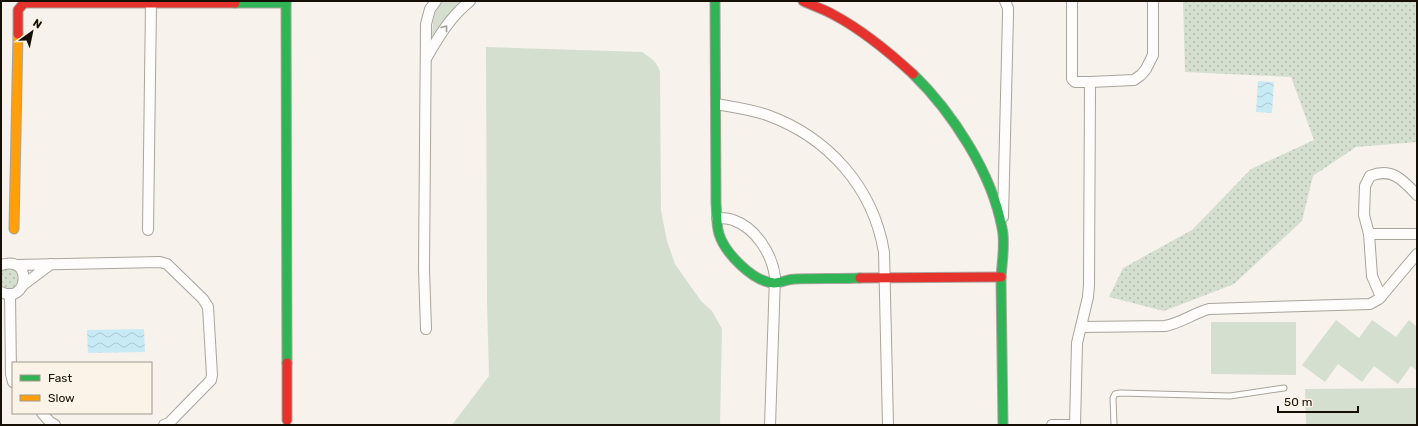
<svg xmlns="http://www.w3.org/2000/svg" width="1418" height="426" font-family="Rubik,sans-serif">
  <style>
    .grass { fill: url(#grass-dots) }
    .park { fill: #d5dfd0 }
    .water { fill: url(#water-waves) }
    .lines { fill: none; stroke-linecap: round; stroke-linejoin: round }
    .lane-casing { stroke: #a9a49c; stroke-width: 7 }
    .street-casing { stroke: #a9a49c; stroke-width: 12 }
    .fast-casing { stroke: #a9a49c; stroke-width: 11 }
    .slow-casing { stroke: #a9a49c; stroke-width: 11 }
    .jam-casing { stroke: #a9a49c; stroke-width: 11 }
    .lane { stroke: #fefdfc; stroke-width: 5 }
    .street { stroke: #fefdfc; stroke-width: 10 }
    .fast { stroke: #30b455; stroke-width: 9 }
    .slow { stroke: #ff9f0a; stroke-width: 9 }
    .jam { stroke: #e5322d; stroke-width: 9 }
    .oneway { stroke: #a19e9a }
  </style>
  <defs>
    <pattern id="grass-dots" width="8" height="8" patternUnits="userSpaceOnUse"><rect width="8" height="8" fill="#d5dfd0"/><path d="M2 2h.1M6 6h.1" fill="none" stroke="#b6beb1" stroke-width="1.8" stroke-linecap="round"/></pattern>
    <pattern id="water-waves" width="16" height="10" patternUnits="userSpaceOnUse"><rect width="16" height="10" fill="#c8eaf4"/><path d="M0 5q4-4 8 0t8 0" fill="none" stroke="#abc8d0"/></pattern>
  </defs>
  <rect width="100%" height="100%" fill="#f7f2ec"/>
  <g class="grass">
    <polygon points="1183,1 1417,1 1417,142 1356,147 1313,176 1302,221 1234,284 1164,311 1109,297 1123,268 1192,230 1251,169 1314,140 1291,77 1185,72"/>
    <polygon points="8,268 15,269 19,275 18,286 11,290 4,288 1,286 1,271"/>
  </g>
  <g class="park">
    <path d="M444,1H461L450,13L432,38C433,26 432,9 444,1Z"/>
    <path d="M486,47L642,52C651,58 657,62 660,72L661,211L667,241L675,264L701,301L712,311L722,329L720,425H452L489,376L487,301Z"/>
    <polygon points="1336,320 1359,338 1372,320 1396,337 1409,320 1417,327 1417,371 1411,366 1398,384 1374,366 1362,382 1338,364 1325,382 1302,365"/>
    <polygon points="1211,322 1296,322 1296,375 1211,374"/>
    <polygon points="1417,388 1417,425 1306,425 1305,389"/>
  </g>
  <g class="water">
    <polygon points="1258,81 1274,82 1272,113 1256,112"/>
    <polygon points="144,329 145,352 88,353 87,330"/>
  </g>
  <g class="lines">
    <defs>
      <polyline id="lane" points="1114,425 1113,398 1115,394 1120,393 1230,396 1284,388"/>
      <g id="street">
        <polyline points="1072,1 1072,79 1075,82 1090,82 1089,285 1088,297 1077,343 1075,425"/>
        <path d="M427,57C439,36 451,16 470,1"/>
        <polyline points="1090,82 1134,80 1141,75 1146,69 1153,55 1153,1"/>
        <path d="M716,104C733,107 750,109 767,115C828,137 873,187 884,252L888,425"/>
        <polyline points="1003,217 1008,15 1008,8 1005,1"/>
        <path d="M717,218C722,218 728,218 733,220C756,228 772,254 775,277L770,425"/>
        <polyline points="148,230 151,3"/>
        <polyline points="1369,234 1417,234"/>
        <path d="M1,265C34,254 28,306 1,292"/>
        <polyline points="17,265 160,262 167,264 203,299 208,307 212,375 211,380 169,423 164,425"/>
        <polyline points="23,285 51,264"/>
        <polyline points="10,294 11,374 13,382"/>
        <path d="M1381,297L1372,276L1369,234L1364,215L1365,186L1370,176C1392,167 1403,180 1417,195"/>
        <path d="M1081,327L1165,326C1181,323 1194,313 1209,309L1370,304L1379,299L1417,254"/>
        <polyline points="426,329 424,269 426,24 430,9 436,1"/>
        <polyline points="42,413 50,422 55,425"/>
        <polyline points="1052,425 1075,425"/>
      </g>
      <g id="fast">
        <polyline points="286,1 287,363"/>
        <path d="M715,1L716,203C717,213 716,224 719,234C725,253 753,282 774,283C781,283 788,279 795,279C817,278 839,279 860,278"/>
        <polyline points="235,3 286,3"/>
        <path d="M913,74C952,112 992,173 1002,228C1006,245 1001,264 1001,282C1002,330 1002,377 1003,425"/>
      </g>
      <polyline id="slow" points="14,229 18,34"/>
      <g id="jam">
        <path d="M803,1C813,6 824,9 834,15C864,31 889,52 913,74"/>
        <polyline points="18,34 18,10 24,3 235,3"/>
        <polyline points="860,278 1001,277"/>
        <polyline points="287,363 287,420"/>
      </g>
    </defs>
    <use href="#lane" class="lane-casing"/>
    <use href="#street" class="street-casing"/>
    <use href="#fast" class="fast-casing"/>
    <use href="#slow" class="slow-casing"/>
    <use href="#jam" class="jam-casing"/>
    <use href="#lane" class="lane"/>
    <use href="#street" class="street"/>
    <use href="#fast" class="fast"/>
    <use href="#slow" class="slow"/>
    <use href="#jam" class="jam"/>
  </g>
  <defs><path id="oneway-chevron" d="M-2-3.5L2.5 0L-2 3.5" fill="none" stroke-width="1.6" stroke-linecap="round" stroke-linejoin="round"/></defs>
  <use class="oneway" href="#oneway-chevron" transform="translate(445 28) rotate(-53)"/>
  <rect width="1418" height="426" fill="none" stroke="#160f06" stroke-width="4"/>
  <rect x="12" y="362" width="140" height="52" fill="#fcf3e8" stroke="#a0988e"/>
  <rect x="20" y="375" width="20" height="6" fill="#30b455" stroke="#a0988e"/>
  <text x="48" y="382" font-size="12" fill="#160f06">Fast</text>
  <rect x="20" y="395" width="20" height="6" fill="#ff9f0a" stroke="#a0988e"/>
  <text x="48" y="402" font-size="12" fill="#160f06">Slow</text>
  <g transform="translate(32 32) rotate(33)" stroke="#fcf3e8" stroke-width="3" paint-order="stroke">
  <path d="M0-3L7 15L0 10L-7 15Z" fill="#160f06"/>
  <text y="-6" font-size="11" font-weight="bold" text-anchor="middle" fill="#160f06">N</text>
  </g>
  <path d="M1278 406v6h80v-6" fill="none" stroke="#160f06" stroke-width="2"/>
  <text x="1284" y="406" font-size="12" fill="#160f06" stroke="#fcf3e8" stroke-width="3" paint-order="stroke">50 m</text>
</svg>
